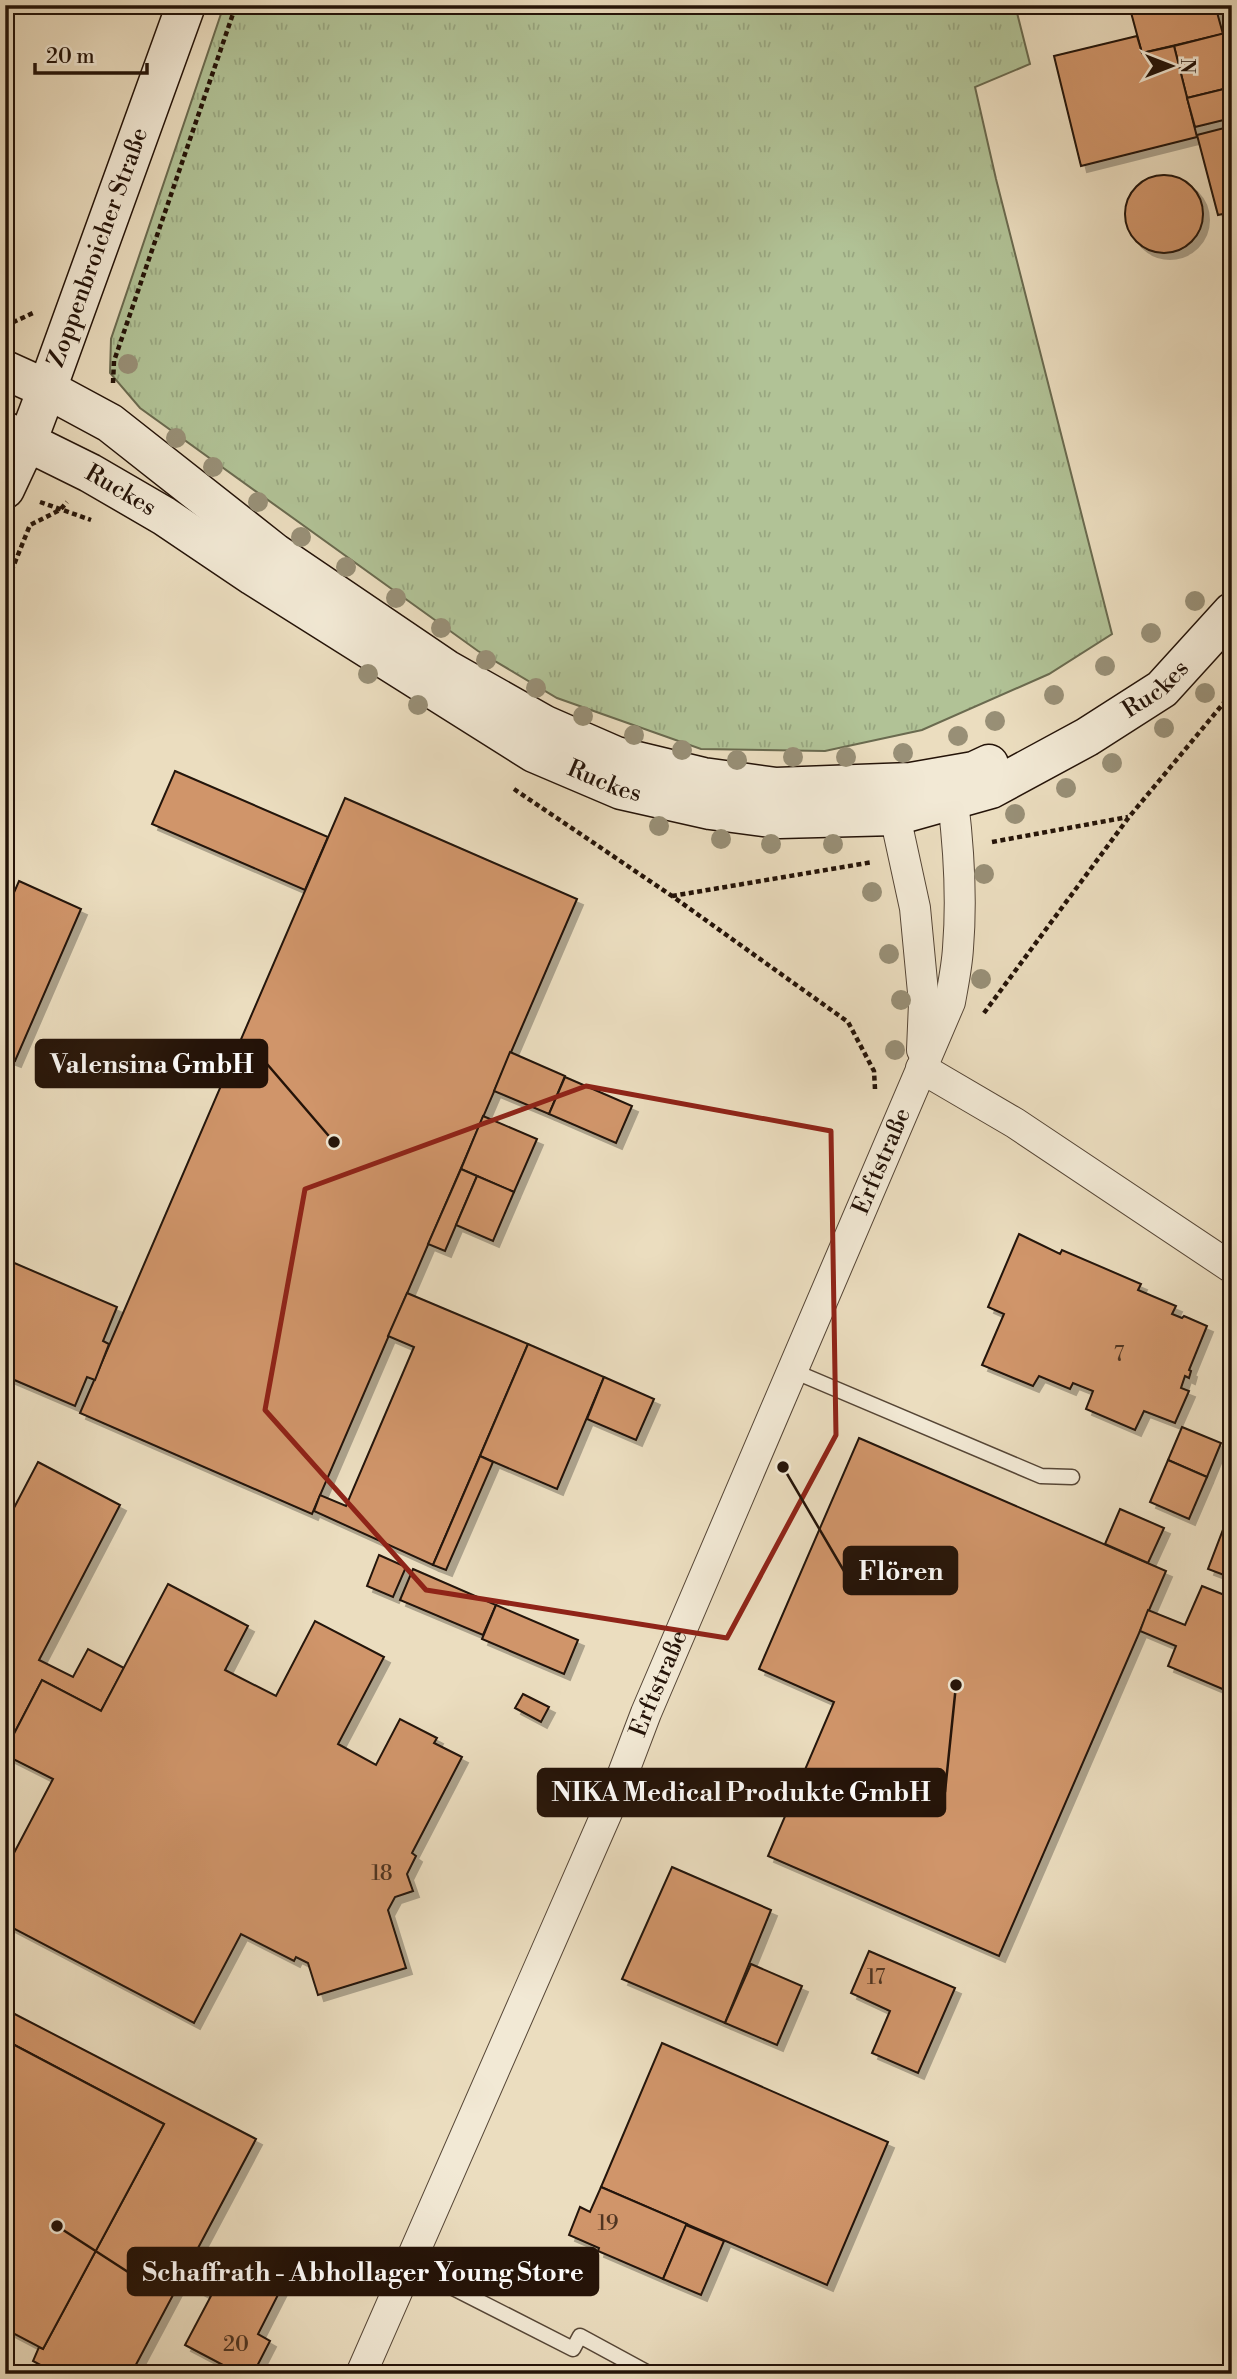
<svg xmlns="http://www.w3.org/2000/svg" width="1237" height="2379" font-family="'Libre Bodoni',serif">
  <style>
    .grass { fill: url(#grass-tufts); stroke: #6a6a4f; stroke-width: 2 }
    .building { fill: #d0956a; stroke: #241308; stroke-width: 2; filter: url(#shadow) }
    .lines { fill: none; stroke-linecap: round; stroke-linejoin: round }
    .lane-casing { stroke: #564636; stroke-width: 17 }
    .street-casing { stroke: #564636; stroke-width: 32 }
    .secondary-casing { stroke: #241308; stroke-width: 41 }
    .path { stroke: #241308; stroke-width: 4.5; stroke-dasharray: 5 3.5; stroke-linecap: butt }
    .lane { stroke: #f2e9d5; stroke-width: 14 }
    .street { stroke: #f2e9d5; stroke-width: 30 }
    .secondary { stroke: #f2e9d5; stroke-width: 38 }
    .tree { fill: #988f76 }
    .marked { fill: none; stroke: #8f2418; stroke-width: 5; stroke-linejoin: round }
    .labels { text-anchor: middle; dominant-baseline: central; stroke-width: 7; stroke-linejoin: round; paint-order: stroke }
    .number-label { font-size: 21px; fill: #4f3420 }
    .street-label { font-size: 24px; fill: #241308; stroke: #f2e9d5 }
    .leader { fill: none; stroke: #241308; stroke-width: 2.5 }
    .callout-dot { fill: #241308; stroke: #f2e9d5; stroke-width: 2.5 }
    .callout { fill: #241308; stroke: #241308; stroke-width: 2.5 }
    .callout-label { font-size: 26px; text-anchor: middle; font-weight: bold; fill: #fff }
  </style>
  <defs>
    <pattern id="grass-tufts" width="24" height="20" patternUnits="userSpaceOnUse" patternTransform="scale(1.75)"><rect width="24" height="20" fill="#b1c296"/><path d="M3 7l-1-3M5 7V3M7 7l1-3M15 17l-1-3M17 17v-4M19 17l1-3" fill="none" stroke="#98a680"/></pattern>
    <filter id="shadow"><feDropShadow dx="6" dy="6" stdDeviation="0" flood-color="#0004"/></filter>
  </defs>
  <rect width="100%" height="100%" fill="#ebddbf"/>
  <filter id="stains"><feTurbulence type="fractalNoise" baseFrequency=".00286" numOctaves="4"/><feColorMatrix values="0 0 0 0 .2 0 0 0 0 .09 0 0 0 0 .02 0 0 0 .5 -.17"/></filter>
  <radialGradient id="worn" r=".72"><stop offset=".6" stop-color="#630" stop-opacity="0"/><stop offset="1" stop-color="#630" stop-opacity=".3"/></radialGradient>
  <polygon class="grass" points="224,5 1015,5 1030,64 975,87 996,179 1112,634 1049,674 922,730 825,751 701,749 557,698 478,651 140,408 110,373 111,339"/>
  <g class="building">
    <polygon points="1129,5 1215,5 1223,34 1142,53"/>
    <polygon points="1229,32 1232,44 1232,87 1187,98 1174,46"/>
    <polygon points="1137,36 1142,53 1174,46 1197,137 1081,166 1054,56"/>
    <polygon points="1232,87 1232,118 1195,127 1187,98"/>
    <polygon points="1232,126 1232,212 1218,215 1197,135"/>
    <circle cx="1164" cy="214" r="39"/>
    <polygon points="175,771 328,837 305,890 152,824"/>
    <polygon points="345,798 577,899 312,1514 80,1413"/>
    <polygon points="19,881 81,909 15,1061 5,1057 5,913"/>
    <polygon points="510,1052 565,1076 549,1114 494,1091"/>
    <polygon points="565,1077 632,1106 616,1143 549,1114"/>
    <polygon points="483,1116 537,1139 514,1192 461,1169"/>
    <polygon points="461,1169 477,1176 445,1251 428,1244"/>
    <polygon points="477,1176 514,1192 493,1241 456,1225"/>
    <polygon points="1019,1234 1060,1254 1062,1250 1141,1284 1138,1290 1176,1306 1172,1314 1182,1318 1184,1316 1207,1326 1189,1370 1191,1371 1189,1378 1185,1376 1181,1388 1189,1391 1175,1423 1144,1411 1135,1430 1086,1409 1093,1391 1073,1383 1070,1389 1039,1376 1033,1386 982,1365 1004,1314 988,1307"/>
    <polygon points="5,1259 117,1307 103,1341 109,1344 95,1380 87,1377 75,1406 5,1376"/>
    <polygon points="407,1293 528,1344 433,1565 314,1511 320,1495 346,1506 414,1347 388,1336"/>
    <polygon points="528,1344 604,1377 557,1489 480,1456"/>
    <polygon points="604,1377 654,1399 636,1440 587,1419"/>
    <polygon points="1182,1427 1221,1443 1207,1477 1168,1460"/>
    <polygon points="859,1438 1166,1571 999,1956 768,1856 834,1702 759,1669"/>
    <polygon points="480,1456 493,1462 446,1570 433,1565"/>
    <polygon points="1168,1460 1207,1477 1189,1519 1150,1502"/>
    <polygon points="38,1462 120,1505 39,1660 73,1677 88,1649 124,1668 101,1711 42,1680 5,1751 5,1525"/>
    <polygon points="1120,1509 1164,1528 1148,1563 1105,1544"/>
    <polygon points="1224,1527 1232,1530 1232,1578 1208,1569"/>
    <polygon points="379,1555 406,1567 393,1597 367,1586"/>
    <polygon points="413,1569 496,1605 483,1635 400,1600"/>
    <polygon points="168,1584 248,1626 225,1670 276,1696 315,1621 384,1657 338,1744 376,1765 400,1719 437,1738 434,1743 462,1757 412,1853 416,1856 407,1874 413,1891 395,1897 388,1910 406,1968 318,1995 308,1963 296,1957 294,1961 241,1934 194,2023 5,1924 5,1870 53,1779 5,1755 5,1751 42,1680 101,1711"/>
    <polygon points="1202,1586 1232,1598 1232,1693 1168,1666 1176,1646 1140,1631 1148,1610 1185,1625"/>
    <polygon points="496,1605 578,1640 564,1674 482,1639"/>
    <polygon points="523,1694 549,1707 541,1722 515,1708"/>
    <polygon points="672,1867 771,1910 725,2023 622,1979"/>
    <polygon points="869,1951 955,1988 918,2073 872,2053 890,2011 851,1993"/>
    <polygon points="751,1964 802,1986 777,2045 725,2023"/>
    <polygon points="5,2009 256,2139 131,2374 57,2374 33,2361 39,2347 43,2349 164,2124 5,2040"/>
    <polygon points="5,2040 164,2124 43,2349 5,2329"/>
    <polygon points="662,2043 888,2142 827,2285 601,2187"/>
    <polygon points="601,2187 687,2224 663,2279 598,2251 599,2248 569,2235 580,2207 590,2212"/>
    <polygon points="686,2225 724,2241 701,2295 663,2279"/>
    <polygon points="218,2251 283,2285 258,2334 270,2341 253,2374 240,2374 185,2345 211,2296 198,2289"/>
  </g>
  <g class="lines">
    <defs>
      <g id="lane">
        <polyline points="791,1370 1041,1476 1072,1477"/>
        <polyline points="408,2265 573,2349 580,2336 650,2374"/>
      </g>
      <g id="street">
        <polyline points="895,816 915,908 924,1003 922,1050"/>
        <polyline points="921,1068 1015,1123 1232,1268"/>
        <path id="s1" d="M361,2374L616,1792L646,1713L950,1002C953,985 957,966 958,948C962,899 959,850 953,801"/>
      </g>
      <g id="secondary">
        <polyline points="5,370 47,389 110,423 275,553 446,669 545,725 616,756 703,777 776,787 911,782 974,771 989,764"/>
        <path id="s2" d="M5,431L90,473L164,516L253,576L534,753L621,790L710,810L779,819L895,816L991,789L1087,737L1162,689L1232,612"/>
        <path id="s3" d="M5,489L27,442L47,389L186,5"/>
      </g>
    </defs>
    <use href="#lane" class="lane-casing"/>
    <use href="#street" class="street-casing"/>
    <use href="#secondary" class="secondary-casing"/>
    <g class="path">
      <polyline points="5,326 33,313 34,310"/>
      <polyline points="113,383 114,361 236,5"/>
      <polyline points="40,502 91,520"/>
      <polyline points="5,587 30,525 60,510 67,502"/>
      <polyline points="514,789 672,896 848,1022 874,1071 875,1089"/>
      <polyline points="992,842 1128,817"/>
      <polyline points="672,896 873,862"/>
      <polyline points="984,1013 1129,817 1232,693"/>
    </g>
    <use href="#lane" class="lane"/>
    <use href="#street" class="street"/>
    <use href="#secondary" class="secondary"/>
  </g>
  <g class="tree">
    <circle cx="128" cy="364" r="10"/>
    <circle cx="176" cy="438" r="10"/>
    <circle cx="213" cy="467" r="10"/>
    <circle cx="258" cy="502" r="10"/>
    <circle cx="301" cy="537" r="10"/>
    <circle cx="346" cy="567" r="10"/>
    <circle cx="396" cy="598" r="10"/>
    <circle cx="1195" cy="601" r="10"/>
    <circle cx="441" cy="628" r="10"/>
    <circle cx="1151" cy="633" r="10"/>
    <circle cx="486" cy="660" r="10"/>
    <circle cx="1105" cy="666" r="10"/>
    <circle cx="368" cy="674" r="10"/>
    <circle cx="536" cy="688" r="10"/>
    <circle cx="1205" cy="693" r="10"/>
    <circle cx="1054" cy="695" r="10"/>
    <circle cx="418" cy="705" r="10"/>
    <circle cx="583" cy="716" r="10"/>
    <circle cx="995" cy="721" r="10"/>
    <circle cx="1164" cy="728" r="10"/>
    <circle cx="634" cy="735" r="10"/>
    <circle cx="958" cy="736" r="10"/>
    <circle cx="682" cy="750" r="10"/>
    <circle cx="903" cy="753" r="10"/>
    <circle cx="793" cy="757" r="10"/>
    <circle cx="846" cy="757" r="10"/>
    <circle cx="737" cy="760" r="10"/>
    <circle cx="1112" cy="763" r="10"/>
    <circle cx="1066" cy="788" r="10"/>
    <circle cx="1015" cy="814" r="10"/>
    <circle cx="659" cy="826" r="10"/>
    <circle cx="721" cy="839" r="10"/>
    <circle cx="771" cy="844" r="10"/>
    <circle cx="833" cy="844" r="10"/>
    <circle cx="984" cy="874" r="10"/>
    <circle cx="872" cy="892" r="10"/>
    <circle cx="889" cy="954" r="10"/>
    <circle cx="981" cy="979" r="10"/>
    <circle cx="901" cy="1000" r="10"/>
    <circle cx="895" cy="1050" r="10"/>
  </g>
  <path class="marked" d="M586,1086L831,1131L836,1435L727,1638L426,1590L265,1410L305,1189Z"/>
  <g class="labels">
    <g class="number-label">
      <text x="1119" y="1355">7</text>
      <text x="382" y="1874">18</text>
      <text x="876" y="1978">17</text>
      <text x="608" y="2224">19</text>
      <text x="236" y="2345">20</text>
    </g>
    <g class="street-label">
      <text stroke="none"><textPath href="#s3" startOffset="259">Zoppenbroicher Straße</textPath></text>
      <text stroke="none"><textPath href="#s2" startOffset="130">Ruckes</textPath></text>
      <text stroke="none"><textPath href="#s2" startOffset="1284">Ruckes</textPath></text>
      <text stroke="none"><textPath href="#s2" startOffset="696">Ruckes</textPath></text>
      <text stroke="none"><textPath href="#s1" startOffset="1320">Erftstraße</textPath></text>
      <text stroke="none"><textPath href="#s1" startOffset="752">Erftstraße</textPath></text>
    </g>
  </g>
  <path class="leader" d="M334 1142L267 1064M783 1467L844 1571M956 1685L945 1792M57 2226L128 2272"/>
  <g class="callout-dot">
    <circle cx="334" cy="1142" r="7"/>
    <circle cx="783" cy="1467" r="7"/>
    <circle cx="956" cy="1685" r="7"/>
    <circle cx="57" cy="2226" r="7"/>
  </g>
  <g class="callout">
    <rect x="36" y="1040" width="231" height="47" rx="7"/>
    <rect x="844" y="1547" width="113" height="47" rx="7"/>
    <rect x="538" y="1769" width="407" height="47" rx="7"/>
    <rect x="128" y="2248" width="470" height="47" rx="7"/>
  </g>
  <g class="callout-label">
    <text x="152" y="1073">Valensina GmbH</text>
    <text x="901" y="1580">Flören</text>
    <text x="741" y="1801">NIKA Medical Produkte GmbH</text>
    <text x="363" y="2281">Schaffrath - Abhollager Young Store</text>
  </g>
  <rect width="1237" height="2379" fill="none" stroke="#ebddbf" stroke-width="28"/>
  <rect x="7" y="7" width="1223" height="2365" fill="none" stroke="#241308" stroke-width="3.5"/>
  <rect x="14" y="14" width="1209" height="2351" fill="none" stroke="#241308" stroke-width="2"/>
  <g transform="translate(1171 66) rotate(90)" stroke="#f2e9d5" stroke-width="5" paint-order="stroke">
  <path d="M0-5L12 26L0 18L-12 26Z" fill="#241308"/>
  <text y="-10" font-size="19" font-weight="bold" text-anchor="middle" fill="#241308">N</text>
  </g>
  <path d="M35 63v10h112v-10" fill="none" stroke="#241308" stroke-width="3.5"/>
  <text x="46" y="63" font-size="21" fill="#241308" stroke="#f2e9d5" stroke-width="5" paint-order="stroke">20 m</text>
  <rect width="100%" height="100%" filter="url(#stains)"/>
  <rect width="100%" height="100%" fill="url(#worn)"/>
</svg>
